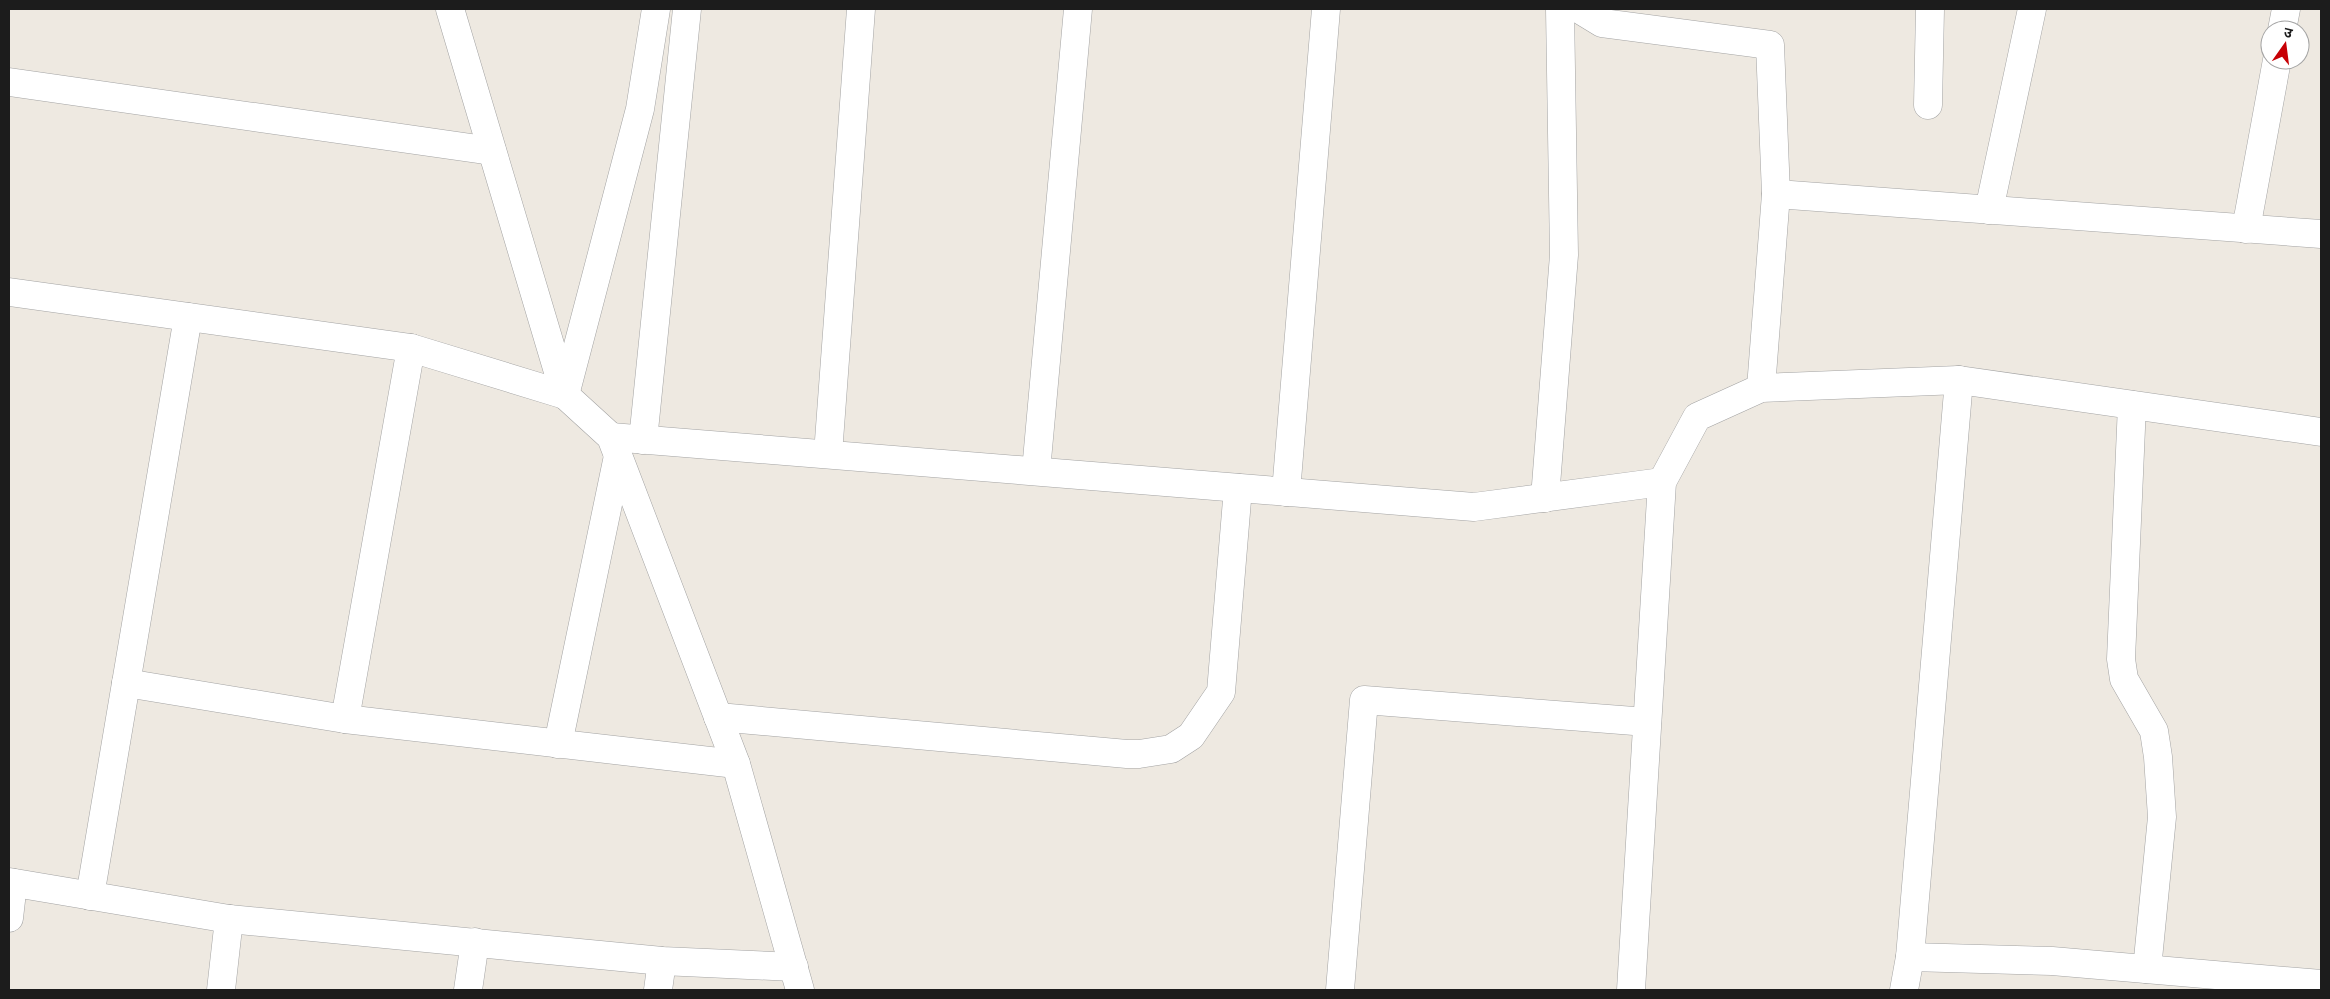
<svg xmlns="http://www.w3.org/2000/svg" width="2330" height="999" font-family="Inter,'Noto Sans Devanagari',sans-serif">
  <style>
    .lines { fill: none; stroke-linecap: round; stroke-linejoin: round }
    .minor-casing { stroke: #a3a3a3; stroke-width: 29 }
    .minor { stroke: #fff; stroke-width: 28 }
  </style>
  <rect width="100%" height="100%" fill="#eee9e1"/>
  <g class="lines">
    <defs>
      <g id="minor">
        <polyline points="450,9 565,395 611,437 736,764 800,990"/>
        <polyline points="1579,9 1602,23 1770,45 1776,194 1761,388"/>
        <polyline points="2282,30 2286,9"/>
        <polyline points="9,82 492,151"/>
        <polyline points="1928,105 1930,9"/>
        <polyline points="1776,194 2321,234"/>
        <polyline points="1989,210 2032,9"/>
        <polyline points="2246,229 2277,60"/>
        <polyline points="9,292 411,348 565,395 640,109 656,9"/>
        <polyline points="2132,405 2121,659 2124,679 2154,731 2158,757 2162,817 2147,969"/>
        <polyline points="611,437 1474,507 1662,482"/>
        <polyline points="643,440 687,9"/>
        <polyline points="828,454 861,9"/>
        <polyline points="1036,471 1078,9"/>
        <polyline points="1286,492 1326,9"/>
        <polyline points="1545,498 1564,255 1560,9"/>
        <polyline points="126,683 345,719 736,764"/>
        <polyline points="718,717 1127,754 1139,754 1171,749 1191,736 1221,692 1238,488"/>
        <polyline points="345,719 411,348"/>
        <polyline points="558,744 618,456"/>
        <polyline points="9,882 229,919 662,961 794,967"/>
        <polyline points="90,896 188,317"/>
        <polyline points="9,918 13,883"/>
        <polyline points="1910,957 2052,961 2321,984"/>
        <polyline points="221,990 229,919"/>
        <polyline points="468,990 475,942"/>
        <polyline points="658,990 662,961"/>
        <polyline points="1340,990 1364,700 1647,722"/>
        <polyline points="1631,990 1662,482 1697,417 1761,388 1959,380 2321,432"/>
        <polyline points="1904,990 1910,957 1959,380"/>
      </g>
    </defs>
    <use href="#minor" class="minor-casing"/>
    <use href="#minor" class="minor"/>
  </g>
  <rect width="2330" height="999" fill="none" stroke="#1c1c1c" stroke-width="20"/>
  <g transform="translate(2285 45) rotate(14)"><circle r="24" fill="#ffffff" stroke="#a4a4a4"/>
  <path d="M0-4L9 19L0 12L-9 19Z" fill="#c70005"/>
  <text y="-8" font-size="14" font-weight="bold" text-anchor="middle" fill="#1c1c1c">उ</text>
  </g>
</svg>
